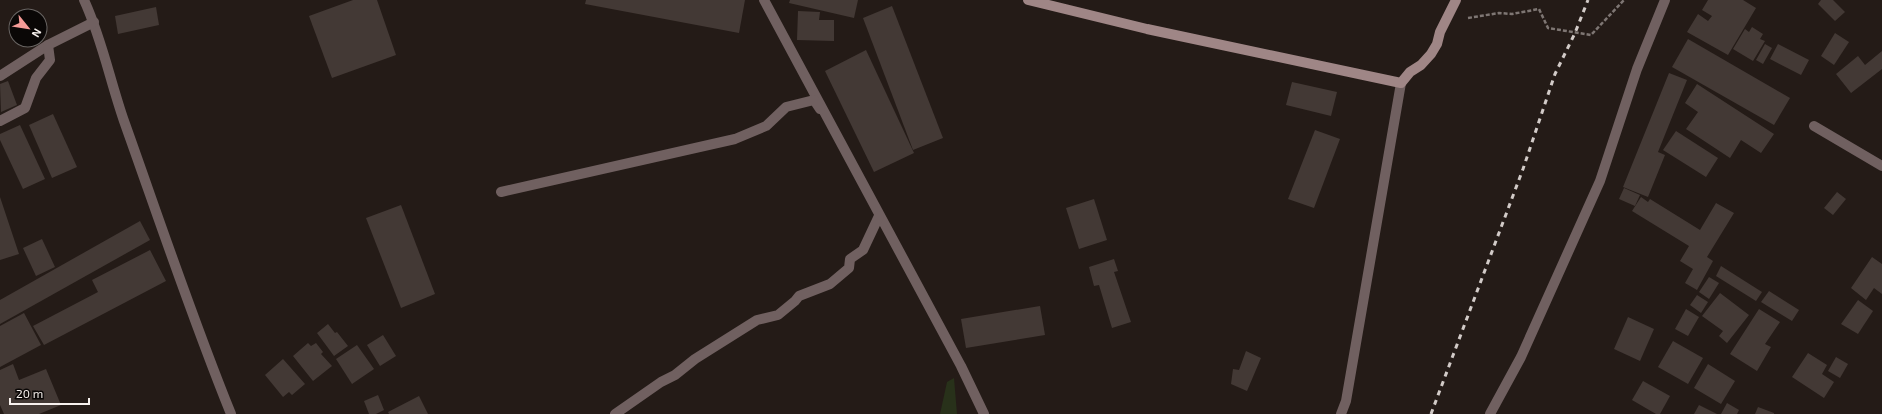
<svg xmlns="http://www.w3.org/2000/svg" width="1882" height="414" font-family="'Exo 2',sans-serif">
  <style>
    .green { fill: #28311a }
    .building { fill: #433935 }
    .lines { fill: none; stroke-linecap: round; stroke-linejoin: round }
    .path { stroke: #7e7673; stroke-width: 2.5; stroke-dasharray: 4 2; stroke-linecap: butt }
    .service { stroke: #706060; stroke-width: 10 }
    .minor { stroke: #706060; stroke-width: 10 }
    .secondary { stroke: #9f8686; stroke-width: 10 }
    .rail { stroke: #d2cbc8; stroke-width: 3; stroke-dasharray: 5 5; stroke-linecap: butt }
  </style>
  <rect width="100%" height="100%" fill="#241b17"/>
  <polygon class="green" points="954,378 957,414 940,414 947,382"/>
  <g class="building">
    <polygon points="353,0 377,0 396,55 332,78 309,16"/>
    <polygon points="586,0 745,0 739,33 585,4"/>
    <polygon points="790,0 858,0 854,18 789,3"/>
    <polygon points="1708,0 1743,0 1756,8 1728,55 1687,32 1698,14 1708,21 1712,16 1702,10"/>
    <polygon points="1821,0 1833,0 1845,12 1835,21 1818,4"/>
    <polygon points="892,6 943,138 913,150 863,18"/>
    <polygon points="156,7 159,25 118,34 115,16"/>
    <polygon points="798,11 820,12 819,20 834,20 834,41 797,40"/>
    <polygon points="1752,27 1763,34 1760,39 1765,41 1753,61 1733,49 1745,29 1749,32"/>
    <polygon points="1835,33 1849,42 1834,65 1821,56"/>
    <polygon points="1688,39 1790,98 1774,125 1672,67"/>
    <polygon points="1765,44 1772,48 1763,64 1756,60"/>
    <polygon points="1778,44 1809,60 1801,75 1770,59"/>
    <polygon points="866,50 914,153 874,172 825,71"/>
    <polygon points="1882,51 1882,69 1851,93 1836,74 1858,56 1865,65"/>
    <polygon points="1669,73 1687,80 1658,152 1665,155 1648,197 1623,187"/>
    <polygon points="8,81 17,105 1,112 0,84"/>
    <polygon points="1292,82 1337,92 1331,116 1286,105"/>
    <polygon points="1697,84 1774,134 1761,153 1741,140 1730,158 1686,129 1698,112 1685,103"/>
    <polygon points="53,114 77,167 52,178 29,125"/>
    <polygon points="20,125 45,179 23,189 0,140 0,134"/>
    <polygon points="1315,130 1340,139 1314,208 1288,199"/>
    <polygon points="1676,131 1718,158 1706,177 1663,150"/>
    <polygon points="1624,188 1640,195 1635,206 1619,199"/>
    <polygon points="1837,192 1846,199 1833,215 1824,208"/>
    <polygon points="0,197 19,254 0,260"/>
    <polygon points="1641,197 1648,202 1650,199 1700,230 1716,203 1734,213 1707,257 1713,261 1697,290 1685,283 1693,269 1680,261 1689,246 1632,211"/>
    <polygon points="1094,199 1107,240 1079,249 1066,208"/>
    <polygon points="401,205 435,294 401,308 366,218"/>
    <polygon points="140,221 150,240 0,324 0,300"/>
    <polygon points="42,239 55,267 36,276 23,248"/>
    <polygon points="150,250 166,281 44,345 33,326 98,292 92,280"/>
    <polygon points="1872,257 1882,264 1882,294 1874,288 1866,300 1851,288"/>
    <polygon points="1114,259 1118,271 1114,272 1131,322 1112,328 1099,285 1094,286 1089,267"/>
    <polygon points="1721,266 1762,292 1756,301 1716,276"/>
    <polygon points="1709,277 1719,283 1709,299 1699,292"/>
    <polygon points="1769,291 1799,310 1792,321 1761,302"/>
    <polygon points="1720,293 1749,315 1727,343 1719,336 1723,331 1702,316"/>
    <polygon points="1697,295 1708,302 1701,313 1690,305"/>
    <polygon points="1858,300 1873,311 1858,334 1841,324"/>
    <polygon points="1040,306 1045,335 966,348 961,319"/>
    <polygon points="1686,309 1699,317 1688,336 1675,329"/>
    <polygon points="1759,309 1780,322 1765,344 1771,347 1757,371 1730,354"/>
    <polygon points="24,313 41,345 0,367 0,326"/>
    <polygon points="1628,317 1654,329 1640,361 1614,349"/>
    <polygon points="328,324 335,333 337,332 348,346 334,356 317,333"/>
    <polygon points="383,335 396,356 380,366 367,345"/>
    <polygon points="1673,341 1703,358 1688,384 1658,367"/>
    <polygon points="308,343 311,346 316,343 323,352 321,354 332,366 313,381 293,356"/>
    <polygon points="357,345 374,369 352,384 336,359"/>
    <polygon points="1246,351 1261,358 1247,391 1231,384 1233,369 1239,370"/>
    <polygon points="1808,353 1827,365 1822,374 1834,382 1824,398 1792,377"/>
    <polygon points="1836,357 1848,364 1840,378 1828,371"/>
    <polygon points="283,359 305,384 292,395 289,392 283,397 265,375"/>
    <polygon points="13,364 19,380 46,369 61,405 39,414 4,414 0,405 0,370"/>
    <polygon points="1708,364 1735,381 1721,404 1694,388"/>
    <polygon points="1643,381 1670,396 1660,414 1656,414 1632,400"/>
    <polygon points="378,395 384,410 376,414 369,414 364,401"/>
    <polygon points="419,396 428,414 389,414 388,412"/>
    <polygon points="1727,403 1739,410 1737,414 1721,414"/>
    <polygon points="1699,405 1717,414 1694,414"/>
    <polygon points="1758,407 1774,413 1774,414 1755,414"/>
  </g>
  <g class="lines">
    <polyline class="path" points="1468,18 1499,13 1512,14 1539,9 1548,28 1591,35 1624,0"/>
    <g class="service">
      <polyline points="1814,126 1882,166"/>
      <polyline points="1490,414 1521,357 1600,181 1637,69 1665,0"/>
    </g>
    <g class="minor">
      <path d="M84,0C102,39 110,81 124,121C159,219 192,318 231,414"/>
      <polyline points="764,0 961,366 984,414"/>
      <polyline points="0,76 48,45"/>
      <polyline points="0,121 25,108 36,78 50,60 48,45 94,22"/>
      <polyline points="501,192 735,139 766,126 786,107 814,100 820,109"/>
      <polyline points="615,414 661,382 675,375 695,359 757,320 778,315 795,301 799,296 830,284 849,268 850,259 863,250 879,216"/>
      <polyline points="1341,414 1346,401 1401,83"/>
    </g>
    <polyline class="secondary" points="1028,0 1147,29 1401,83 1410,72 1421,65 1431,54 1437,44 1440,32 1456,0"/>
    <polyline class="rail" points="1431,414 1523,169 1555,74 1575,33 1588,0"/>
  </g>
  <g transform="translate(28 28) rotate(120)"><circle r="19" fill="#0a0706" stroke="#696563"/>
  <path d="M0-3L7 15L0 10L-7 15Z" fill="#f59b97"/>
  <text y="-6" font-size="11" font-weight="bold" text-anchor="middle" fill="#f7f1ee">N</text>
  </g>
  <path d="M10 398v6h79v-6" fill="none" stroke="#f7f1ee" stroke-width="2"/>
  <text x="16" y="398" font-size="12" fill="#f7f1ee" stroke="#0a0706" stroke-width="3" paint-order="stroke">20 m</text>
</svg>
